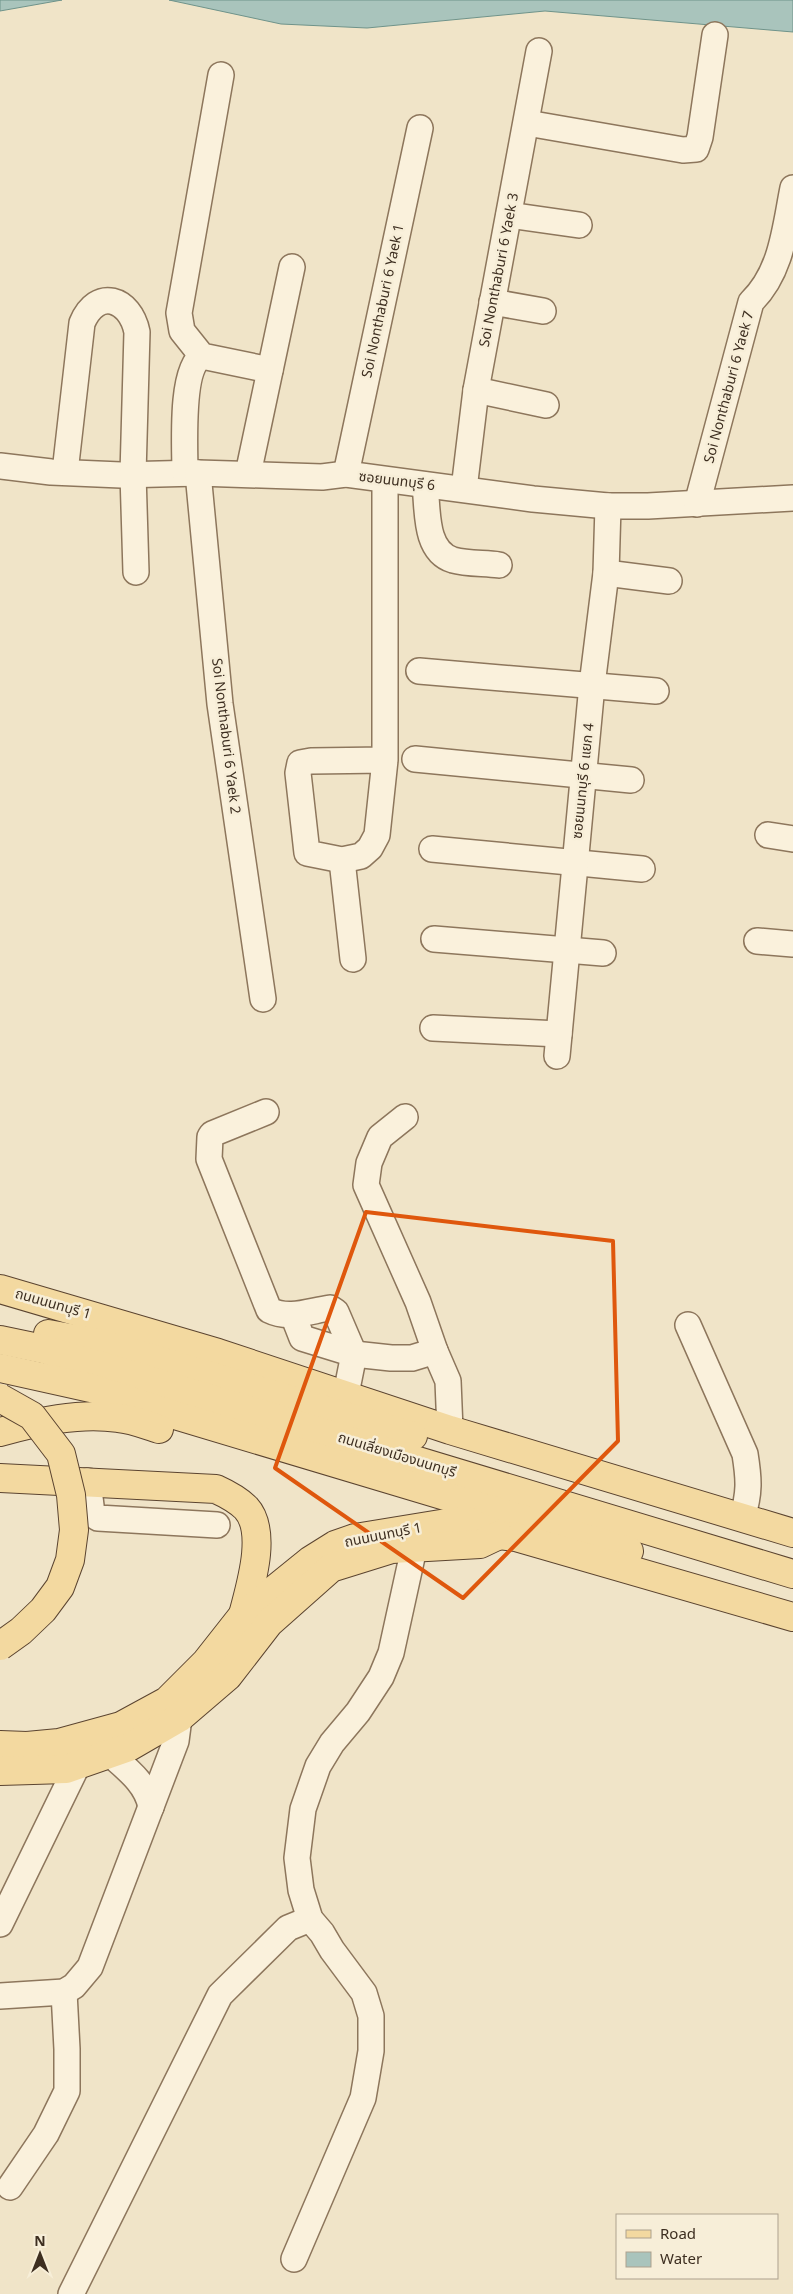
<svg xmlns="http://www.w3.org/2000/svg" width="793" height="2294" font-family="Georgia,'Noto Sans Thai',serif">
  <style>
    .water { fill: #a9c4bc; stroke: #6f938a }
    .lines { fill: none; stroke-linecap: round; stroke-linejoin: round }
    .minor-casing { stroke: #8d765c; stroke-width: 28 }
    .major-casing { stroke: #5b4430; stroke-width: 30 }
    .minor { stroke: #faf1dc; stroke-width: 25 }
    .major { stroke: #f3d9a0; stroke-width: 28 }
    .major-bridge-casing { stroke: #5b4430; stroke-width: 30; stroke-linecap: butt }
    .major-bridge { stroke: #f3d9a0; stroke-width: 28 }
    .marked { fill: none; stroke: #df570d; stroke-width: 4; stroke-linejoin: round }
    .labels { text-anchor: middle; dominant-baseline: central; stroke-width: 5; stroke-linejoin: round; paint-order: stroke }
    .street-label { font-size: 14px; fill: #3d2e20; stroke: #f7eed8 }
  </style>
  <rect width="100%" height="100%" fill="#f0e4c8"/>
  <g class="water">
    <polygon points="0,0 62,0 0,11"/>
    <polygon points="169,0 793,0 793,32 545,11 367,28 281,24"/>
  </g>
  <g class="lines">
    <defs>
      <g id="minor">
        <polyline points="221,75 179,313 182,331 202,356 270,370"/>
        <polyline points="527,123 683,150 696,149 700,137 715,35"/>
        <polyline points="509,215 579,225"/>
        <polyline points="492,302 543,311"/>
        <polyline points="476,390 546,405"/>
        <polyline points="0,466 51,472 121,475 198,473 322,477 346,474 533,499 608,506 648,506 793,498"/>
        <path d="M65,472L82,323C97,287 130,298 137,332L133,474L136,572"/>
        <path d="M185,473C185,448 180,369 202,356"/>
        <polyline points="198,473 220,704 263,999"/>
        <polyline points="248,474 292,267"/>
        <polyline points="346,474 420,128"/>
        <path d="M425,485C428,509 424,551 453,560C467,564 485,563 499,565"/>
        <polyline points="464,489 476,390 539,51"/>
        <path d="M697,504L751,302C782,272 785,228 793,188"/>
        <polyline points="606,573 669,581"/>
        <polyline points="419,671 656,691"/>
        <polyline points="415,759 631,780"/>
        <polyline points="385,760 311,761 300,763 298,773 307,853 342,860 361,856 370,848 377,835 385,760 385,480"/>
        <polyline points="768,835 793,839"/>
        <polyline points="432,849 642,869"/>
        <polyline points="342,860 353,959"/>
        <polyline points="434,939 603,953"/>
        <polyline points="757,941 793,944"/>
        <polyline points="433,1028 559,1034"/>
        <polyline points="557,1056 592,685 606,573 608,506"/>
        <path d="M266,1112L212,1134L210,1137L209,1159L269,1310C289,1320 309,1311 330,1308L336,1312L354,1354L346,1394"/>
        <polyline points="405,1117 380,1137 369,1163 366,1185 418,1302 435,1351 448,1381 450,1430"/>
        <polyline points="293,1315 302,1338 354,1354 391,1358 412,1358 435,1351"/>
        <path d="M688,1325L745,1454C749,1479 750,1493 742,1518"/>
        <polyline points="88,1481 92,1514 98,1518 217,1525"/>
        <path d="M110,1754C127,1769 147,1784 151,1807"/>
        <polyline points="0,1924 78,1764"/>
        <polyline points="0,1996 64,1992 74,1986 90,1967 176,1741 179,1718"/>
        <polyline points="10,2187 46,2134 67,2091 67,2049 64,1992"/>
        <polyline points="294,2259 363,2098 371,2051 371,2016 364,1993 332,1950 322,1933 310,1919 301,1890 297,1858 303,1809 318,1766 332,1743 358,1712 381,1677 391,1653 414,1548"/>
        <polyline points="71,2294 220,1995 288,1928 310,1919"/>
      </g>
      <g id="major">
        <polyline points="0,1289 218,1353 450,1430 793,1533"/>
        <polyline points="48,1334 103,1344 413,1436"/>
        <polyline points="0,1340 43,1349 99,1365 793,1574"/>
        <polyline points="0,1368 91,1388 178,1416 629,1551"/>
        <path d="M0,1432C37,1422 79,1412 118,1418C132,1419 146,1425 159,1429"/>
        <path d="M0,1478L216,1489C227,1494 237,1499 246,1508C268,1532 250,1587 243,1615"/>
        <polyline points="0,1745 27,1746 59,1743 121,1726 167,1701 206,1662 243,1615 311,1560 335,1545 355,1538 465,1520 499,1535 516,1537 793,1617"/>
        <polyline points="0,1771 66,1769 129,1747 179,1718 228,1676 269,1623 331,1568 392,1549 480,1544 499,1535"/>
      </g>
    </defs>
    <use href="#minor" class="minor-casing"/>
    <use href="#major" class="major-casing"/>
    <use href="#minor" class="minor"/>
    <use href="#major" class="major"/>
    <defs>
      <polyline id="major-bridge" points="0,1398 32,1416 61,1454 71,1495 74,1530 70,1560 60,1587 43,1610 21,1631 0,1646"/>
    </defs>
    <use href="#major-bridge" class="major-bridge-casing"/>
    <use href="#major-bridge" class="major-bridge"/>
  </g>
  <path class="marked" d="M366,1212L613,1241L618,1441L463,1598L275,1468Z"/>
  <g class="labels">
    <g class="street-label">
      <text transform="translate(499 270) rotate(-79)">Soi Nonthaburi 6 Yaek 3</text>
      <text transform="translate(383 301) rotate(-78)">Soi Nonthaburi 6 Yaek 1</text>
      <text transform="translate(729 387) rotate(-75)">Soi Nonthaburi 6 Yaek 7</text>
      <text transform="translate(397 481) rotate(7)">ซอยนนทบุรี 6</text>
      <text transform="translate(226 736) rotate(83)">Soi Nonthaburi 6 Yaek 2</text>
      <text transform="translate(583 781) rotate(-84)">ซอยนนทบุรี 6 แยก 4</text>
      <text transform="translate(53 1304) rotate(16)">ถนนนนทบุรี 1</text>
      <text transform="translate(397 1455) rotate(17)">ถนนเลี่ยงเมืองนนทบุรี</text>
      <text transform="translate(383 1535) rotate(-11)">ถนนนนทบุรี 1</text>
    </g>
  </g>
  <rect x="616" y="2214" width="162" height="65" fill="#f7eed8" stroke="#ada18e"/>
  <rect x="626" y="2230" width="25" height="8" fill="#f3d9a0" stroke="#ada18e"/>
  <text x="660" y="2239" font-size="15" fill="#3d2e20">Road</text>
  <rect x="626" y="2252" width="25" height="15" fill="#a9c4bc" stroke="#ada18e"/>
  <text x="660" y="2264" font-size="15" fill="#3d2e20">Water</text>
  <g transform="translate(40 2254)" stroke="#f7eed8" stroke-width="4" paint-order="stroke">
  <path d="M0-4L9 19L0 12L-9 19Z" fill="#3d2e20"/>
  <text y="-8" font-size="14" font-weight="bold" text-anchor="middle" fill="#3d2e20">N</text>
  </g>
</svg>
